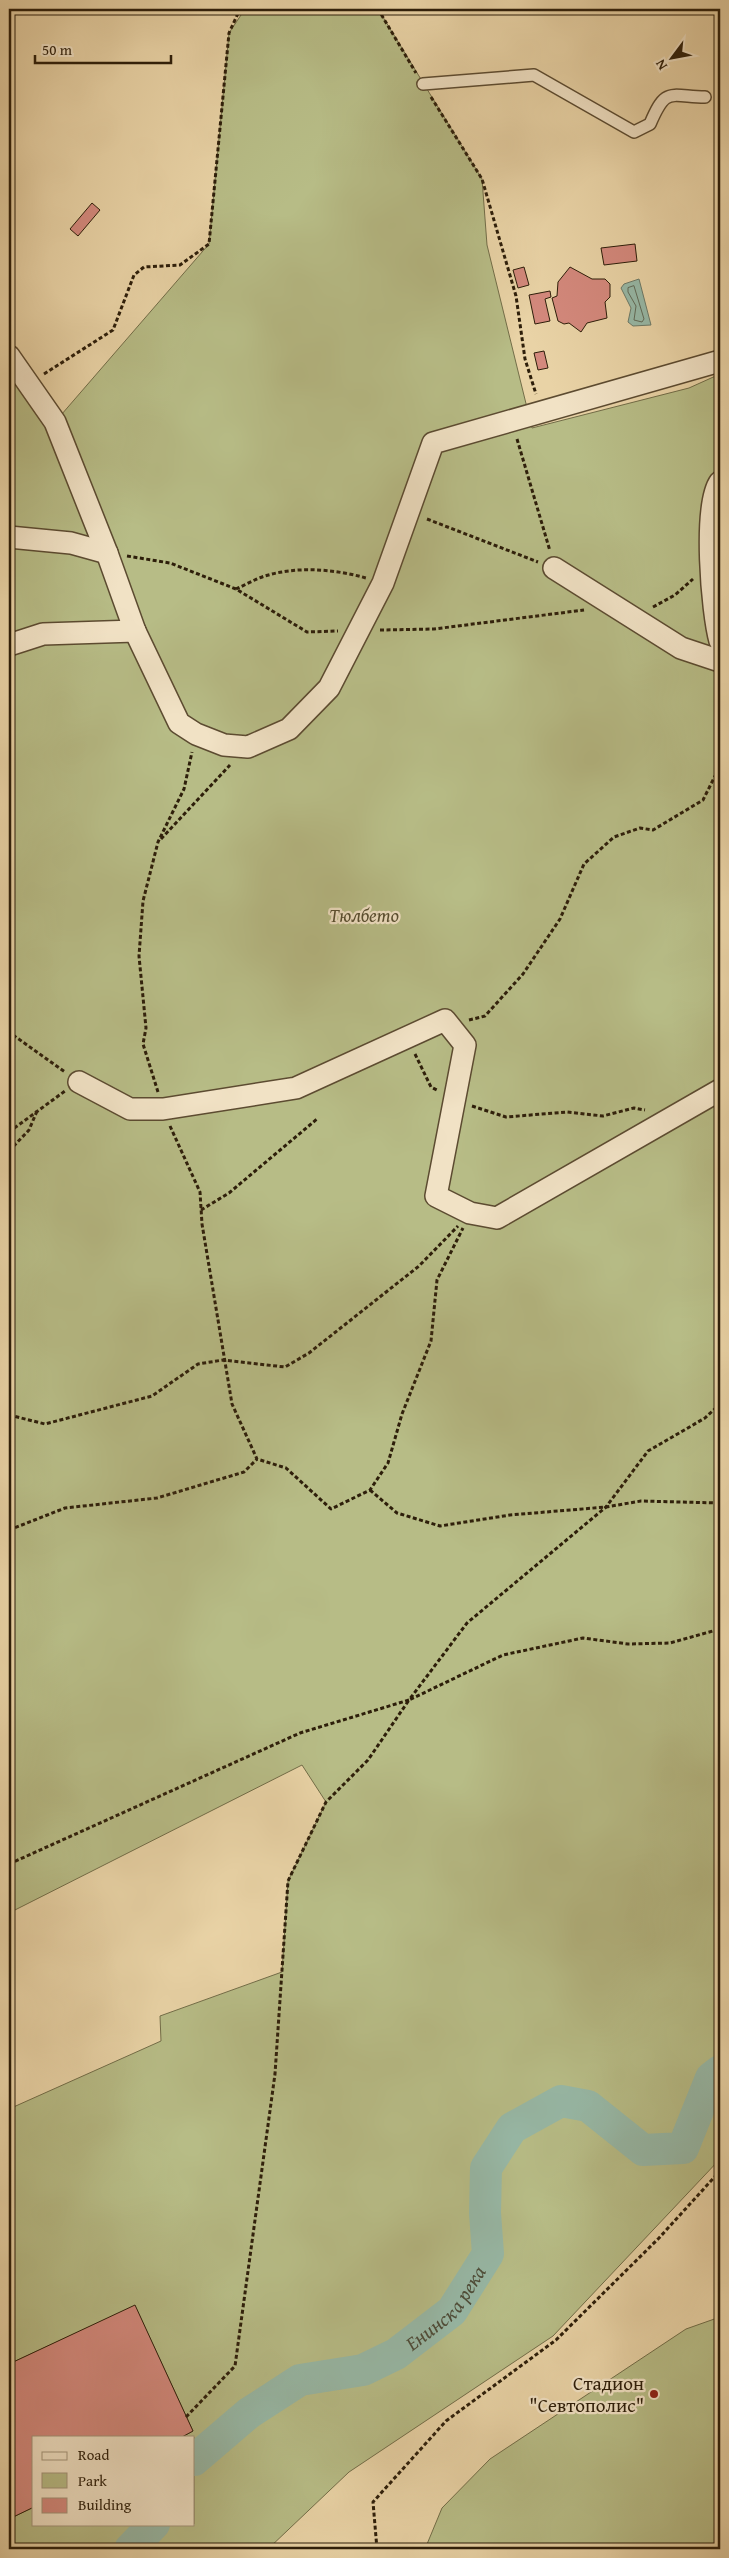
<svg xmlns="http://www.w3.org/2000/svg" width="729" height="2558" font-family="'Gentium Book Plus',serif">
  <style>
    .green { fill: #b7bc86; stroke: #726d48 }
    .water { fill: #97b8a6; stroke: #6d7a68 }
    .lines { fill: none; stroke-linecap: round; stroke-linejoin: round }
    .shore { stroke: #626b58; stroke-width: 1 }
    .river { stroke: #97b8a6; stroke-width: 32 }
    .building { fill: #d4897d; stroke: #2d1e0a }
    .lane-casing { stroke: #5c4b31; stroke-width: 14 }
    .street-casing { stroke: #5c4b31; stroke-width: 24 }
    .path { stroke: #2d1e0a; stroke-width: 3; stroke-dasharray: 4 2.5; stroke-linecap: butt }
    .lane { stroke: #f1e2c5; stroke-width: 11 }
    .street { stroke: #f1e2c5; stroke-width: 21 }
    .poi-dot { fill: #8f2418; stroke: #f1e2c5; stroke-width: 2 }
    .labels { text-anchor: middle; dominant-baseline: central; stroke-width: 4.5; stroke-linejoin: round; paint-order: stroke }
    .park-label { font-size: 19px; font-style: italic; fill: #564d2f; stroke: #f1e2c5 }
    .poi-label { font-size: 19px; fill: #2d1e0a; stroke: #f1e2c5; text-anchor: end }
    .water-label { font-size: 20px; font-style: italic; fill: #4d4c39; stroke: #f1e2c5 }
  </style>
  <rect width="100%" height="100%" fill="#e9d3a6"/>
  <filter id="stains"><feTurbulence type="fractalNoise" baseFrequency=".004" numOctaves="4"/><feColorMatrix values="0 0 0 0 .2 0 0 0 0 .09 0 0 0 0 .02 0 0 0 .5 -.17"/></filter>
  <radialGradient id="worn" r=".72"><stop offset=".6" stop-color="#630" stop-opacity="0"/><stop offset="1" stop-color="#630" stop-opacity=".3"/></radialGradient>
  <g class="green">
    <polygon points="245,9 378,9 482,179 487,245 532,428 689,388 720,374 720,2159 553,2336 349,2472 268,2549 9,2549 9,2519 34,2507 34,2524 194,2524 194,2437 182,2437 193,2431 135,2306 9,2364 9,2109 161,2041 160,2016 282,1972 288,1881 326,1802 302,1765 9,1913 9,356 55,422 209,244 229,33"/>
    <polygon points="720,2317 720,2549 425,2549 442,2508 490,2459 686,2329"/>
  </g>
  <polygon class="water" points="639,279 651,325 633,326 628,322 631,308 621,288 624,284"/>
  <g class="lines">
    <polygon class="shore" points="634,286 644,319 642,322 634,320 636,306 628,292 628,288"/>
    <g class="river">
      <path id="s1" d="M194,2460L249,2413L300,2380L363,2370L396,2354L452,2311L488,2254L485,2213L486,2168L512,2128L561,2101L588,2106L643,2150L683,2148L711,2078L720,2071"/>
      <polyline points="130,2549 154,2524"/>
    </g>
  </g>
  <g class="building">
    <polygon points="92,203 100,210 78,236 70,229"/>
    <polygon points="635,244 637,261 604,265 601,248"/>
    <polygon points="524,267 529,285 518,288 513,270"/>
    <polygon points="570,267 592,279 605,279 610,284 610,297 605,302 607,318 587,323 581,332 569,323 564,324 558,321 552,298 557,296 558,282"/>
    <polygon points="550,291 551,297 545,299 550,321 535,324 529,295"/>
    <polygon points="544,351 548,368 538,370 534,353"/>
    <polygon points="135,2305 193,2431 182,2437 34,2437 34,2507 9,2519 9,2364"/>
  </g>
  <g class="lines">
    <defs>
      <path id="lane" d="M423,84L534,75L634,132L650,124C666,87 668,96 705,97"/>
      <g id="street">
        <polyline points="9,356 55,422 107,553 135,631 179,723 196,734 224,745 248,747 289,729 329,688 383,583 433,443 720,361"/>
        <path d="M720,482C703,505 712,613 720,641"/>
        <polyline points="9,537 71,543 107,553"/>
        <polyline points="554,568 681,648 720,661"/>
        <polyline points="9,645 43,634 135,631"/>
        <polyline points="79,1082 130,1109 163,1109 296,1088 445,1020 465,1045 436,1196 470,1213 497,1218 720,1090"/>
      </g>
    </defs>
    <use href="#lane" class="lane-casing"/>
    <use href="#street" class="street-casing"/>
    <g class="path">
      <polyline points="378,9 416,73"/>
      <polyline points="431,97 482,179 516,296 525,359 536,394"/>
      <polyline points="44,374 113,330 134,275 144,267 180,265 209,244 229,33 240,9"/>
      <polyline points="517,439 550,551"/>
      <polyline points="427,519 538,562"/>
      <polyline points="127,556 170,563 236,589 307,632 338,631"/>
      <path d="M236,589C245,585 255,579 265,576C297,566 334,569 366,578"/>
      <polyline points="653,607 675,595 693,579"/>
      <polyline points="380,630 434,629 584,610"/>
      <polyline points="161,839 230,765"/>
      <polyline points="469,1020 485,1016 523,974 560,919 584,864 614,837 640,828 653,830 703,800 720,766"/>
      <polyline points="9,1030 13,1035 65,1072"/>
      <polyline points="415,1054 431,1087 437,1090"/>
      <polyline points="158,1092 143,1044 146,1028 139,956 143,901 158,842 184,789 192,752"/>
      <polyline points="472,1106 506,1117 567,1112 603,1116 634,1108 645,1110"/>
      <polyline points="170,1126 200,1192 202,1224 232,1404 257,1459 286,1468 331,1509 370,1490 388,1463 402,1414 431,1341 437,1280 463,1228"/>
      <polyline points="9,1132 65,1091"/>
      <polyline points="9,1151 29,1130 37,1111"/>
      <polyline points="201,1210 229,1193 317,1119"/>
      <polyline points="9,1415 45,1424 152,1396 198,1364 223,1360 285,1367 309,1353 419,1266 458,1226"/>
      <polyline points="370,1490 397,1513 440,1526 510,1515 606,1507 641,1501 720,1503"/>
      <polyline points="9,1530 65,1508 157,1498 244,1472 257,1459"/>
      <polyline points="9,1864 300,1733 409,1700 467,1623 606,1507 648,1451 705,1418 720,1404"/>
      <polyline points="186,2417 235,2366 275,2074 288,1881 326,1802 368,1760 409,1700 503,1655 583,1638 628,1644 670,1643 720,1629"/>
      <polyline points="377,2549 373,2502 446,2421 556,2340 659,2238 720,2171"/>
    </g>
    <use href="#lane" class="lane"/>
    <use href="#street" class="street"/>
  </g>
  <circle class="poi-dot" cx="654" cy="2394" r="5"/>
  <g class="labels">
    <g class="park-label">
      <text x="364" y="915">Тюлбето</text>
    </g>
    <g class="poi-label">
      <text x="644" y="2383">Стадион<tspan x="644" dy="22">"Севтополис"</tspan></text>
    </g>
    <g class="water-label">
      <text stroke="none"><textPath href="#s1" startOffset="302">Енинска река</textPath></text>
    </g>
  </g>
  <rect width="729" height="2558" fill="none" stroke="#e9d3a6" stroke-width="30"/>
  <rect x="10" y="10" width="709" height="2538" fill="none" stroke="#2d1e0a" stroke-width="2.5"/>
  <rect x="15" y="15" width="699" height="2528" fill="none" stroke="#2d1e0a"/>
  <rect x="32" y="2436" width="162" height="90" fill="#f1e2c5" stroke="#a3947a"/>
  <rect x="42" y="2452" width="25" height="8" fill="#f1e2c5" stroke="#a3947a"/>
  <text x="78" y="2460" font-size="15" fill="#2d1e0a">Road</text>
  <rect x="42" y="2473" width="25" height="15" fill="#b7bc86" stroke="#a3947a"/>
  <text x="78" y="2486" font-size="15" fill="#2d1e0a">Park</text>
  <rect x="42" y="2498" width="25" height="15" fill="#d4897d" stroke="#a3947a"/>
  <text x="78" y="2510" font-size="15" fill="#2d1e0a">Building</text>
  <g transform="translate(672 58) rotate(238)" stroke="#f1e2c5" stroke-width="4" paint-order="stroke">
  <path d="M0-4L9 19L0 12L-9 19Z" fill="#2d1e0a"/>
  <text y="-8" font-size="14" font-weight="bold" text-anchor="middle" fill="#2d1e0a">N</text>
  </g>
  <path d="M35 55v8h136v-8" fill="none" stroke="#2d1e0a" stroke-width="2.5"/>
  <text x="42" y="55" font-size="15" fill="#2d1e0a" stroke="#f1e2c5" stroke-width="4" paint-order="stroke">50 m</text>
  <rect width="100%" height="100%" filter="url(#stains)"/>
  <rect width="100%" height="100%" fill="url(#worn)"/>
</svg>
